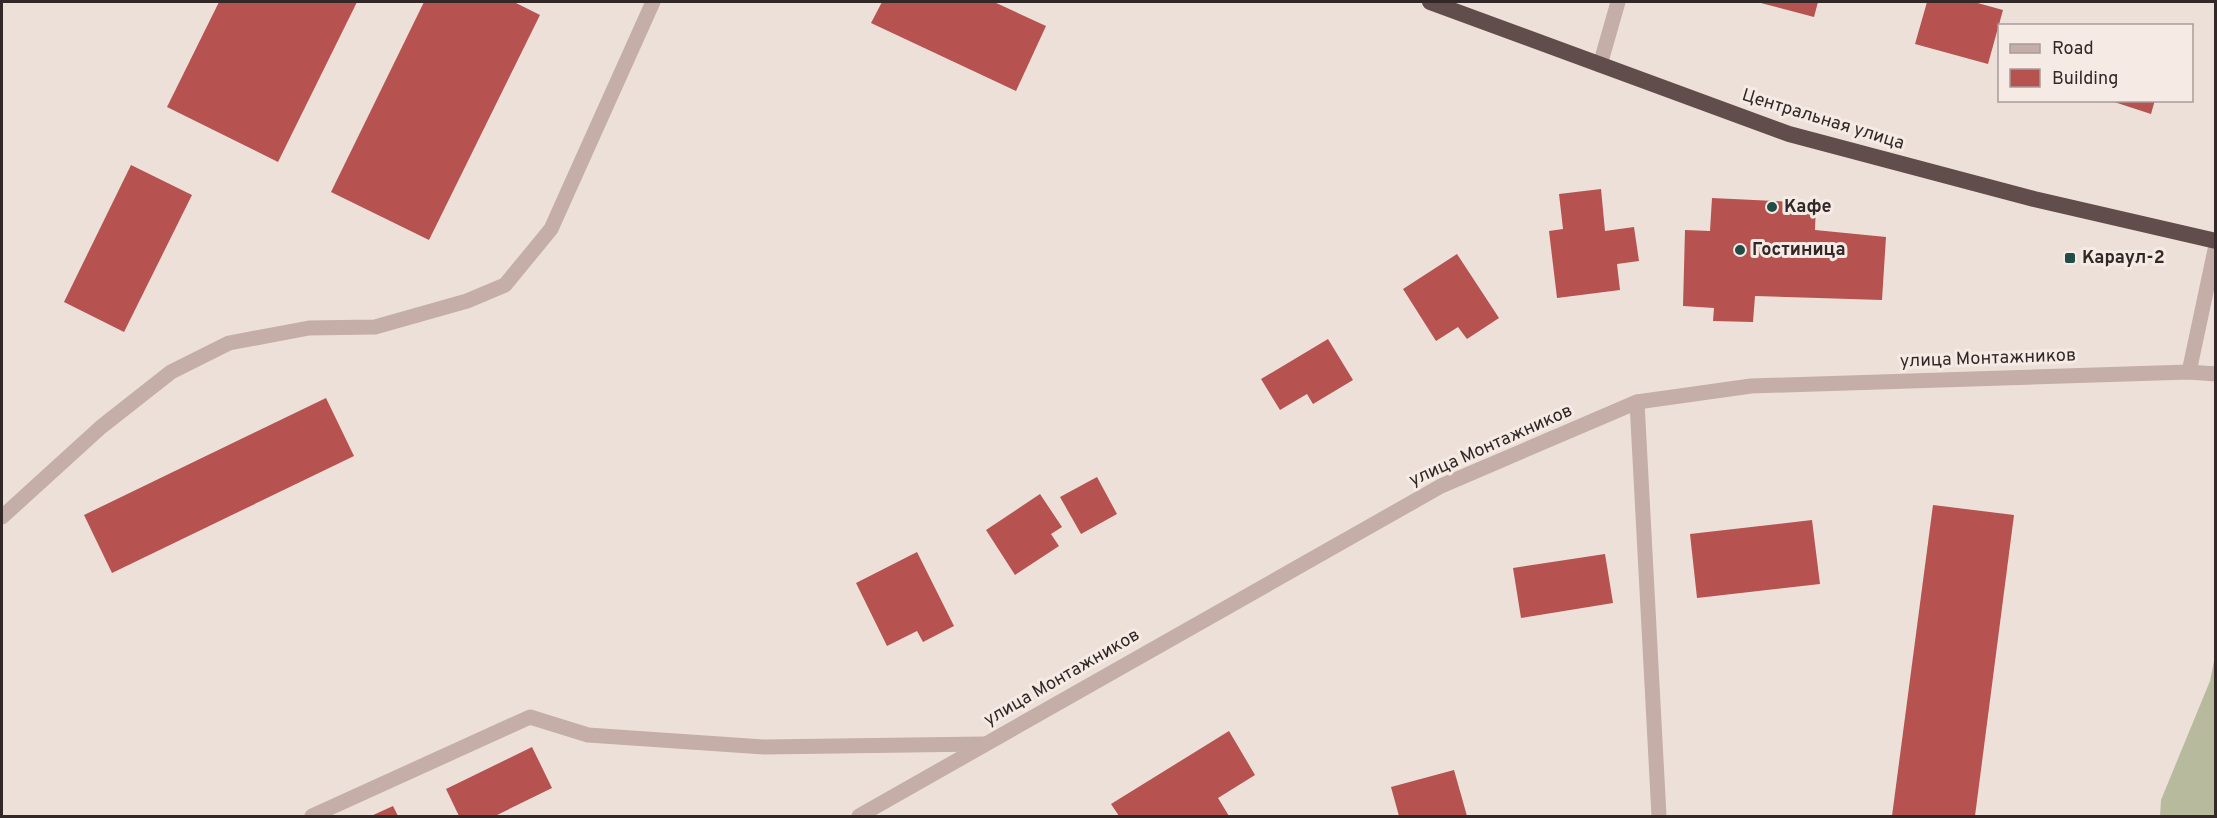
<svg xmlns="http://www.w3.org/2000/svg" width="2217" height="818" font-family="Overpass,sans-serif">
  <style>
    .green { fill: #b7ba9c }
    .building { fill: #b6524f }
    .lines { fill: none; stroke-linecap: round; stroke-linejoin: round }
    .service { stroke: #c4aea7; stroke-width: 15 }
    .minor { stroke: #c4aea7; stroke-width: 15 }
    .trunk { stroke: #614e4c; stroke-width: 16 }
    .poi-dot { fill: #224d47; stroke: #f6eae5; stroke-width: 2 }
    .labels { text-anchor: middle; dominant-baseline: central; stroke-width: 6; stroke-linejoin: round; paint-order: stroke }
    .street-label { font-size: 18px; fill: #312827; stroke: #f6eae5 }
    .poi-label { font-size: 18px; font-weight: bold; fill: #312827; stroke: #f6eae5; text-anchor: start }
  </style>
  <rect width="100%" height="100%" fill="#ede0d9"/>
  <polygon class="green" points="2215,656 2215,816 2160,816 2161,800 2210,681"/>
  <g class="building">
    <polygon points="219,2 357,2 278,162 167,107"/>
    <polygon points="424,2 514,2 540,15 429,240 331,192"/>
    <polygon points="882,2 994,2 1046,26 1016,91 871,23"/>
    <polygon points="1757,2 1818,2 1814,17"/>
    <polygon points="1927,2 1974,2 2003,10 1988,64 1915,44"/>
    <polygon points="2108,100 2155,100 2151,114"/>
    <polygon points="131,165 192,195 124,332 64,302"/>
    <polygon points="1601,189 1605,231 1634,227 1639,261 1617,264 1620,290 1557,298 1549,231 1563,229 1559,194"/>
    <polygon points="1712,198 1816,203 1815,230 1886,237 1882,300 1755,296 1753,322 1713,321 1714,308 1683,306 1685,230 1710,231"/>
    <polygon points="1457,254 1499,318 1467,339 1458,327 1436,341 1403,289"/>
    <polygon points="1328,339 1353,380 1313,404 1307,394 1280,410 1261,379"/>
    <polygon points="326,398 354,456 112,573 84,515"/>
    <polygon points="1097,477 1117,514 1081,534 1060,497"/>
    <polygon points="1040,494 1062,527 1051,534 1059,546 1015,575 986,530"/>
    <polygon points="1933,505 2014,515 1975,816 1892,816"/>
    <polygon points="1812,520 1820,584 1697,598 1690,534"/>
    <polygon points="917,552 954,626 923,642 917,631 887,646 856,583"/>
    <polygon points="1605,554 1613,603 1521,618 1513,568"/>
    <polygon points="1229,731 1255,775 1218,798 1229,816 1119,816 1111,804"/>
    <polygon points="532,747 552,788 495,816 459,816 446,789"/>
    <polygon points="1454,770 1467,816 1399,816 1391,787"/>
    <polygon points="393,806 398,816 371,816"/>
  </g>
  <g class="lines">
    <polyline class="service" points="2,517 101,427 171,372 229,343 309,328 375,327 467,301 505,285 551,229 653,2"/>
    <g class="minor">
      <polyline points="1600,65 1618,2"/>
      <polyline points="2189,372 2216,245"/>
      <polyline points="1637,402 1659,816"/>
      <polyline points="312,816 530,717 588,735 764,747 983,744"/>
      <polyline points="859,816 1441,486 1637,402 1751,386 2189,372 2216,374"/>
    </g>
    <polyline class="trunk" points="1430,2 1789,134 2034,199 2216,241"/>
  </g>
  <g class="poi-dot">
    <circle cx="1772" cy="207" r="6"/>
    <circle cx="1740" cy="250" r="6"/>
    <rect x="2064" y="252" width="12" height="12" rx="3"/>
  </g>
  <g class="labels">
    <g class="street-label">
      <text transform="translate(1823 120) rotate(17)">Центральная улица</text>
      <text transform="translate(1988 359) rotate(-2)">улица Монтажников</text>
      <text transform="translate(1491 446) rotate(-24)">улица Монтажников</text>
      <text transform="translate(1062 678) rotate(-30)">улица Монтажников</text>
    </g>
    <g class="poi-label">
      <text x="1784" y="207">Кафе</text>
      <text x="1752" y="250">Гостиница</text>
      <text x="2082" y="258">Караул-2</text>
    </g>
  </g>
  <rect width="2217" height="818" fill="none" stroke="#312827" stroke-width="6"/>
  <rect x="1998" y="24" width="195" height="78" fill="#f6eae5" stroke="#a79c99" stroke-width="1.5"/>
  <rect x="2010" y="44" width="30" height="9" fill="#c4aea7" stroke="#a79c99" stroke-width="1.5"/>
  <text x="2052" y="54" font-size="18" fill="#312827">Road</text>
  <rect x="2010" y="69" width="30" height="18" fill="#b6524f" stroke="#a79c99" stroke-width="1.5"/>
  <text x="2052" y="84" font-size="18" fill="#312827">Building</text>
</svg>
